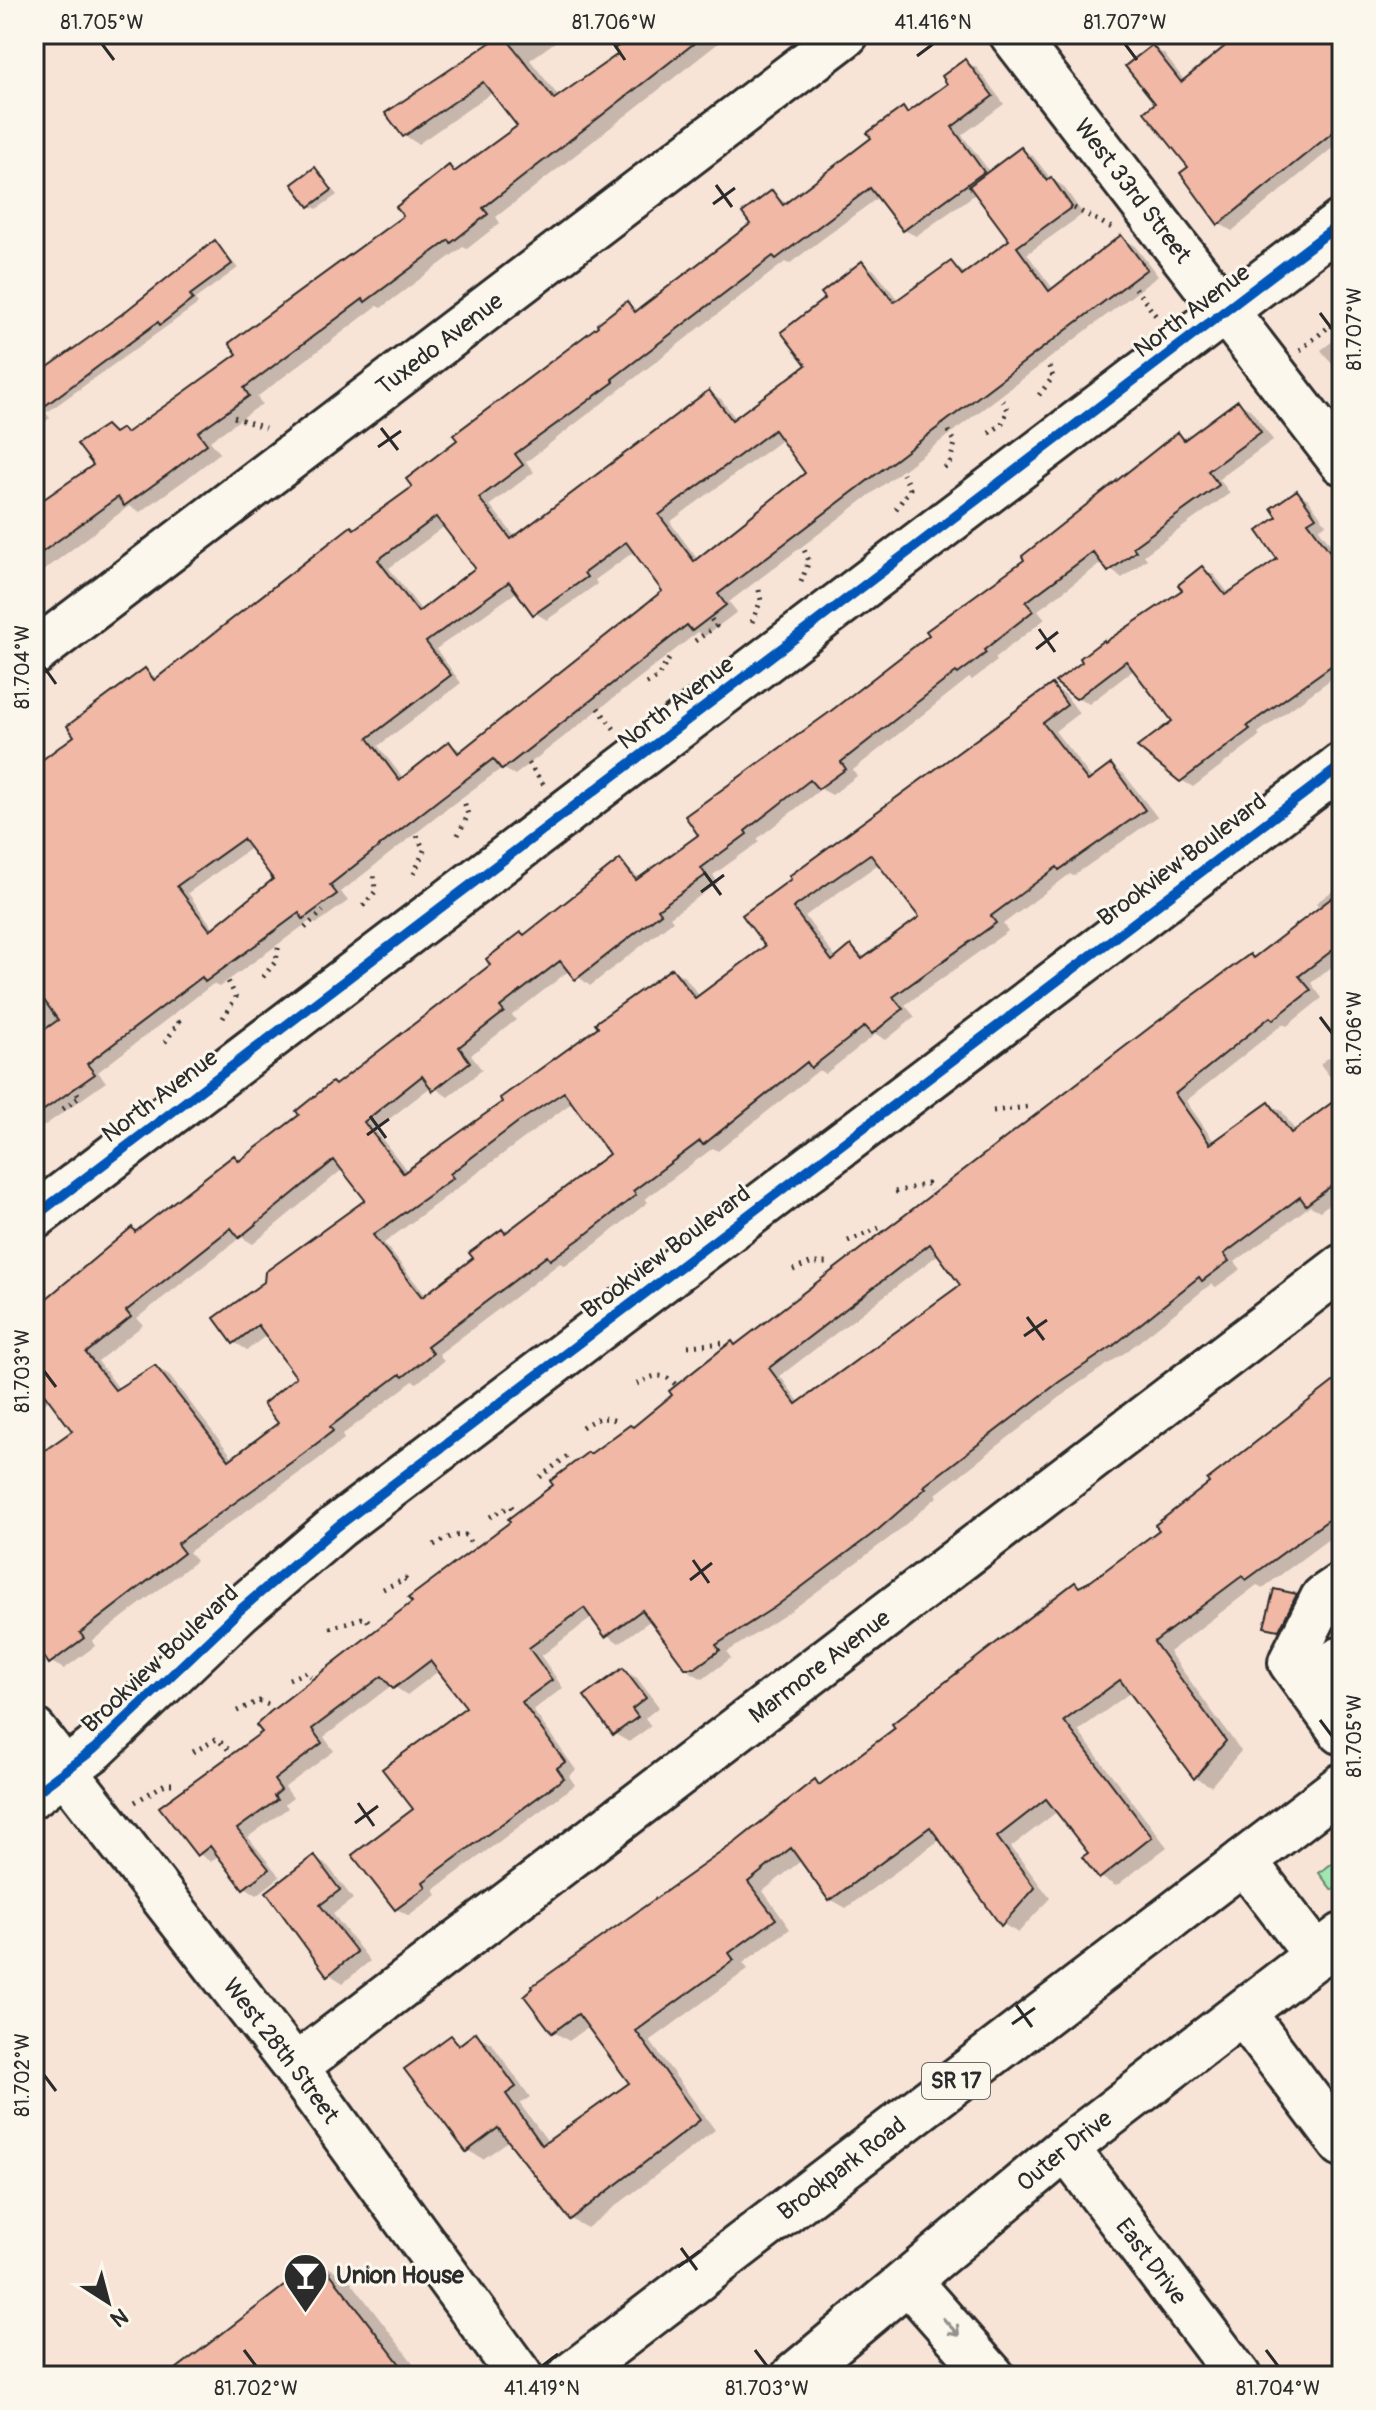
<svg xmlns="http://www.w3.org/2000/svg" width="1376" height="2410" font-family="Pangolin,sans-serif">
  <style>
    .green { fill: #a2e6b1; stroke: #66886e; stroke-width: 2 }
    .shadow { fill: #0003; fill-rule: evenodd }
    .building { fill: #f0b8a5; stroke: #2b2b2b; stroke-width: 2; fill-rule: evenodd }
    .lines { fill: none; stroke-linecap: round; stroke-linejoin: round }
    .minor-casing { stroke: #2b2b2b; stroke-width: 50 }
    .major-casing { stroke: #2b2b2b; stroke-width: 50 }
    .path { stroke: #2b2b2b; stroke-width: 5; stroke-dasharray: 2 6; stroke-linecap: butt }
    .minor { stroke: #fbf7ec; stroke-width: 44 }
    .major { stroke: #fbf7ec; stroke-width: 44 }
    .cycleway-casing { stroke: #fbf7ec; stroke-width: 15 }
    .cycleway { stroke: #0057b8; stroke-width: 10 }
    .oneway { stroke: #93918c }
    .ticks { fill: none; stroke: #2b2b2b; stroke-width: 3 }
    .labels { text-anchor: middle; dominant-baseline: central; stroke-width: 6; stroke-linejoin: round; paint-order: stroke }
    .shield { fill: #fbf7ec; stroke: #696865; stroke-width: 2 }
    .shield-label { font-size: 22px; font-weight: bold; fill: #2b2b2b }
    .street-label { font-size: 24px; fill: #2b2b2b; stroke: #fbf7ec }
    .poi-label { font-size: 24px; font-weight: bold; fill: #2b2b2b; stroke: #fbf7ec; text-anchor: start }
    .neatline { fill: none; stroke: #2b2b2b; stroke-width: 3 }
    .ticks-label { font-size: 20px; text-anchor: middle; fill: #2b2b2b }
  </style>
  <rect width="100%" height="100%" fill="#f8e4d7"/>
  <filter id="ink" filterUnits="userSpaceOnUse"><feTurbulence type="fractalNoise" baseFrequency=".0125" numOctaves="2"/><feDisplacementMap in="SourceGraphic" scale="16" xChannelSelector="R" yChannelSelector="G"/><feConvolveMatrix kernelMatrix="1 2 1 2 8 2 1 2 1" color-interpolation-filters="sRGB"/></filter>
  <g filter="url(#ink)">
    <polygon class="green" points="1342,1856 1342,1882 1332,1890 1319,1873"/>
    <g class="shadow">
      <polygon points="497,34 566,34 530,60 559,97 620,54 637,34 730,34 496,217 500,223 467,249 463,247 381,308 377,306 257,397 262,404 210,441 220,453 185,480 140,512 129,506 34,578 34,504 38,506 96,465 106,427 117,434 122,430 129,434 240,354 405,217 449,167 457,172 520,127 493,92 418,144 404,135 500,38"/>
      <polygon points="1243,34 1342,34 1342,140 1232,231 1220,224 1182,174 1191,168 1158,104 1152,47 1164,54 1185,81"/>
      <path d="M965,61L977,68L1004,104L962,135L990,172L1021,149L1033,156L1051,179L1063,186L1083,214L1027,254L1054,290L1122,238L1134,245L1158,276L729,602L737,612L705,636L698,632L515,775L502,768L453,804L341,892L348,901L316,924L310,921L219,987L213,984L98,1072L106,1082L34,1133V768L77,736L145,670L158,679L415,487L627,304L640,311L752,224L772,193L787,204L873,138L903,109L910,113L950,84ZM977,193L1012,241L966,274L951,263L899,301L874,270L862,263L828,298L809,365L736,419L721,399L709,392L516,538L490,505L534,472L526,462L785,262L789,264L880,196L904,230L916,236ZM783,439L808,473L698,560L670,522ZM445,526L478,568L422,611L389,568ZM635,551L665,591L463,752L449,743L404,779L378,746L461,683L436,649L518,591L535,613L547,620L597,584L595,580ZM252,847L276,879L214,929L188,893Z"/>
      <polygon points="315,169 337,195 317,209 310,206"/>
      <polygon points="215,242 238,268 195,299 198,304 46,413 50,418 34,430 34,383"/>
      <polygon points="1342,334 1342,377 1321,350"/>
      <path d="M1238,403L1251,410L1273,440L1219,479L1230,493L1144,555L1147,559L1122,578L1103,562L1038,610L1045,619L995,658L997,661L972,680L969,678L853,770L857,776L832,795L821,789L757,839L759,842L713,875L718,883L670,917L673,921L590,986L570,970L512,1015L516,1020L471,1055L482,1070L448,1097L432,1086L375,1130L408,1172L505,1102L672,970L685,977L700,997L768,946L745,915L1052,687L1065,694L1079,713L1055,731L1093,780L1111,766L1124,774L1157,817L1073,876L1070,874L1003,924L1008,931L905,1005L915,1017L886,1040L876,1034L825,1074L819,1070L718,1151L713,1148L645,1199L648,1202L597,1243L565,1266L560,1263L439,1354L444,1361L417,1383L413,1381L342,1435L344,1439L316,1461L189,1552L196,1561L92,1641L95,1646L64,1669L51,1662L34,1639V1461L75,1431L51,1399L34,1411V1311L132,1229L137,1233L234,1157L241,1161L620,862L641,879L701,836L828,716L1027,560L1178,434L1188,440ZM880,863L922,917L867,958L851,948L837,960L805,916ZM574,1101L612,1154L507,1234L502,1231L476,1259L426,1296L384,1243ZM343,1169L368,1201L265,1283L234,1342L247,1350L267,1335L299,1378L281,1423L234,1459L168,1374L155,1367L120,1390L98,1361L143,1325L137,1318L241,1237L253,1244Z"/>
      <polygon points="1297,492 1308,499 1326,524 1319,529 1342,559 1342,671 1258,733 1260,736 1193,787 1181,780 1175,721 1135,669 1089,704 1077,697 1107,644 1185,590 1203,568 1214,575 1230,595 1280,559 1280,518"/>
      <path d="M1342,884V959L1311,983L1322,998L1287,1026L1283,1024L1186,1101L1215,1143L1269,1104L1282,1111L1296,1132L1342,1098V1194L1320,1211L1310,1206L1235,1262L1241,1269L1216,1287L1211,1284L1126,1352L1072,1388L936,1494L938,1496L892,1536L788,1613L727,1652L731,1658L703,1679L690,1672L651,1620L619,1643L607,1635L593,1617L541,1656L563,1688L533,1710L576,1770L569,1776L575,1785L434,1890L437,1895L409,1916L397,1909L415,1810L469,1708L440,1670L407,1695L392,1685L324,1737L334,1751L285,1787L293,1798L285,1804L288,1808L248,1837L280,1877L257,1895L245,1887L219,1855L211,1862L199,1854L264,1732L414,1602L591,1456L633,1429L1250,956L1255,959L1321,909L1316,903ZM939,1254L962,1285L800,1403L780,1376Z"/>
      <polygon points="1340,1049 1342,1050 1342,1092 1320,1064"/>
      <polygon points="1342,1376 1342,1529 1263,1588 1257,1585 1169,1652 1241,1751 1211,1786 1195,1778 1131,1692 1078,1731 1167,1847 1116,1886 1100,1877 1091,1854 1058,1811 1011,1847 1050,1898 1018,1933 1003,1924 941,1839 846,1908 830,1899 802,1860 763,1891 790,1929 743,1963 748,1969 650,2041 715,2130 587,2228 571,2219 510,2140 483,2159 467,2150 451,2037 463,2044 476,2034 492,2044 530,2097 520,2104 549,2143 631,2083 590,2026 569,2041 554,2032 739,1843 815,1782 822,1785 897,1728 1075,1584 1081,1588 1092,1582 1162,1530"/>
      <polygon points="1276,1592 1303,1599 1286,1632 1266,1626"/>
      <polygon points="1342,1620 1342,1641 1334,1636"/>
      <polygon points="623,1670 637,1678 659,1707 645,1718 651,1726 629,1742 615,1734 587,1697"/>
      <polygon points="314,1858 328,1866 353,1899 333,1914 370,1961 343,1983 329,1974"/>
      <polygon points="319,2262 349,2279 423,2376 187,2376"/>
    </g>
    <g class="building">
      <polygon points="503,34 554,99 618,54 614,49 634,34 706,34 483,208 488,214 451,243 449,240 365,302 363,299 244,388 249,396 198,432 207,444 171,472 124,506 118,497 34,558 34,506 93,465 77,444 106,425 114,433 122,428 126,433 173,400 237,354 229,343 403,216 396,207 449,165 454,172 517,126 483,82 403,137 385,113"/>
      <polygon points="1240,34 1342,34 1342,125 1218,225 1180,173 1188,167 1144,112 1155,103 1125,66 1152,45 1181,82"/>
      <path d="M965,59L993,96L952,127L984,172L903,231L870,188L776,259L773,256L612,379L614,382L515,454L523,465L479,498L511,539L709,390L732,420L806,365L781,332L825,298L821,293L862,261L894,302L951,261L962,275L1009,240L969,186L1021,147L1047,180L1051,177L1072,207L1017,247L1049,291L1121,235L1147,269L718,594L726,605L692,631L687,625L502,770L493,759L441,798L330,885L337,894L303,919L299,913L205,982L202,977L87,1064L95,1074L34,1117V1037L58,1020L34,986V766L74,736L67,726L145,668L154,680L351,526L354,529L412,487L406,479L457,440L453,435L598,326L597,324L627,301L635,312L750,224L742,213L772,190L783,205L871,138L867,133L903,107L907,113L947,84L942,76ZM774,430L805,473L694,561L659,515ZM436,517L475,568L418,612L378,560ZM626,542L662,591L458,753L449,741L399,780L368,738L451,675L426,642L509,582L533,615L587,577L584,573ZM243,839L273,879L210,930L177,886Z"/>
      <polygon points="315,167 332,190 309,207 292,184"/>
      <polygon points="215,240 232,264 190,295 193,299 160,325 158,322 34,414 34,377 122,314"/>
      <path d="M1238,400L1261,432L1208,471L1219,485L1133,547L1136,551L1108,572L1093,552L1026,602L1033,611L984,650L986,653L958,674L956,672L841,762L846,769L818,789L810,780L745,831L747,834L701,868L706,875L658,909L661,913L575,980L560,961L500,1007L504,1012L459,1047L470,1062L433,1091L422,1076L364,1122L403,1173L502,1102L500,1098L598,1027L595,1023L672,968L695,998L765,946L742,915L791,879L789,876L1052,684L1067,705L1043,723L1088,781L1111,764L1145,810L1059,870L1057,867L991,916L996,923L893,997L903,1009L872,1034L865,1026L811,1068L807,1062L703,1145L700,1141L633,1191L636,1195L584,1236L550,1260L547,1256L427,1346L433,1353L403,1377L400,1374L330,1427L333,1431L303,1454L177,1544L184,1553L80,1633L84,1638L49,1664L34,1642V1458L72,1431L34,1380V1309L132,1227L135,1232L234,1155L239,1161L299,1115L296,1111L332,1082L335,1085L490,965L486,959L521,932L524,935L620,859L636,880L698,835L685,816L827,714L929,635L926,631L1024,560L1022,556L1178,432L1184,440ZM870,854L919,917L862,959L851,945L832,961L793,908ZM564,1092L609,1154L505,1233L502,1229L469,1253L473,1258L422,1297L373,1235L453,1178L450,1174L518,1122ZM334,1160L365,1200L265,1272L264,1282L214,1318L233,1344L258,1325L296,1377L263,1404L278,1423L229,1460L155,1365L115,1390L86,1353L131,1317L126,1311L231,1228L239,1238Z"/>
      <polygon points="1297,490 1316,517 1308,522 1342,568 1342,658 1247,726 1250,729 1180,782 1137,747 1172,721 1126,661 1076,699 1055,682 1082,662 1080,658 1104,640 1105,642 1182,590 1178,585 1202,566 1225,595 1277,559 1257,531 1277,517 1271,508"/>
      <path d="M1342,890V943L1299,976L1311,990L1273,1020L1270,1017L1175,1094L1210,1144L1269,1102L1291,1133L1342,1095V1178L1306,1205L1300,1197L1224,1254L1229,1261L1202,1281L1199,1277L1113,1346L1059,1382L924,1486L926,1488L879,1529L775,1607L716,1645L720,1650L695,1668H685L642,1610L605,1637L584,1608L529,1648L552,1680L522,1702L565,1762L557,1768L564,1778L423,1882L426,1887L395,1910L352,1855L413,1809L382,1769L466,1707L430,1661L393,1689L382,1676L312,1729L322,1743L274,1780L281,1790L274,1796L277,1800L237,1829L269,1869L243,1889L210,1846L197,1856L159,1807L262,1732L256,1725L270,1712L412,1602L408,1598L510,1522L508,1519L553,1485L550,1481L588,1452L590,1454L630,1425L633,1427L672,1395L669,1391L732,1341L735,1345L1157,1022L1250,954L1253,958ZM930,1244L960,1285L796,1404L769,1368Z"/>
      <polygon points="1342,1375 1342,1510 1246,1580 1242,1576 1154,1642 1226,1741 1194,1779 1120,1680 1064,1721 1152,1837 1099,1879 1082,1857 1088,1853 1046,1799 997,1837 1035,1888 1001,1926 930,1827 829,1901 791,1848 748,1882 776,1919 729,1953 734,1960 636,2031 700,2120 570,2220 498,2128 466,2152 404,2069 451,2035 459,2045 476,2032 516,2087 506,2094 542,2145 629,2083 578,2014 552,2033 524,1996 533,1988 532,1986 737,1841 815,1779 819,1785 895,1728 892,1724 927,1696 1075,1582 1079,1587 1091,1581 1159,1530 1155,1525 1209,1483 1207,1480"/>
      <polygon points="1274,1589 1297,1594 1279,1630 1264,1627"/>
      <polygon points="623,1668 646,1698 632,1709 638,1717 613,1735 584,1696"/>
      <polygon points="314,1855 340,1890 320,1905 357,1952 327,1976 266,1892"/>
      <polygon points="319,2259 409,2376 167,2376"/>
    </g>
    <g class="lines">
      <defs>
        <g id="minor">
          <path id="s1" d="M1012,34L1342,462"/>
          <path id="s2" d="M34,653L846,34"/>
          <polyline points="34,1217 1342,222"/>
          <polyline points="1342,1585 1323,1598 1291,1662 1342,1732"/>
          <polyline points="1307,1684 1339,1660"/>
          <path id="s3" d="M34,1731L295,2067L520,2376"/>
          <polyline points="34,1794 94,1749 240,1610 338,1526 1342,765"/>
          <polyline points="1244,1861 1317,1956"/>
          <polyline points="1244,2014 1342,2144"/>
          <path id="s4" d="M295,2067L1342,1267"/>
          <path id="s5" d="M1066,2148L1238,2376"/>
          <polyline points="908,2281 992,2376"/>
          <path id="s6" d="M794,2376L1066,2148L1342,1936"/>
        </g>
        <g id="major">
          <path id="s7" d="M570,2376L1342,1786"/>
        </g>
      </defs>
      <use href="#minor" class="minor-casing"/>
      <use href="#major" class="major-casing"/>
      <g class="path">
        <polyline points="730,34 740,37 755,34"/>
        <polyline points="1074,208 1112,228"/>
        <polyline points="1135,288 1156,316"/>
        <polyline points="1300,350 1331,325 1336,330"/>
        <polyline points="1039,395 1053,377 1048,364"/>
        <polyline points="234,417 265,428"/>
        <polyline points="989,433 1001,425 1008,410 1001,398"/>
        <polyline points="944,468 950,462 955,443 947,429"/>
        <polyline points="896,509 910,489 903,474"/>
        <polyline points="801,582 809,561 802,545"/>
        <polyline points="752,622 761,600 759,590"/>
        <polyline points="695,641 716,626 711,619"/>
        <polyline points="647,684 657,678 669,659 666,655"/>
        <polyline points="598,708 615,730"/>
        <polyline points="528,763 544,785"/>
        <polyline points="458,835 468,815 464,801"/>
        <polyline points="414,874 424,850 416,833"/>
        <polyline points="363,906 375,892 374,875"/>
        <polyline points="305,928 323,911"/>
        <polyline points="263,977 276,961 279,943"/>
        <polyline points="223,1018 236,997 226,977"/>
        <polyline points="165,1042 179,1022 175,1016"/>
        <polyline points="63,1109 80,1097 77,1093"/>
        <polyline points="993,1111 1028,1107"/>
        <polyline points="895,1192 927,1184 931,1190"/>
        <polyline points="848,1241 879,1228"/>
        <polyline points="793,1270 810,1263 827,1263"/>
        <polyline points="688,1346 725,1343"/>
        <path d="M637,1384C651,1376 663,1371 675,1384"/>
        <path d="M582,1427C596,1418 606,1415 619,1423"/>
        <polyline points="540,1477 570,1454"/>
        <polyline points="490,1517 511,1506 515,1511"/>
        <polyline points="434,1545 452,1536 465,1535 470,1542"/>
        <polyline points="383,1589 405,1579 409,1584"/>
        <polyline points="330,1628 365,1617 371,1624"/>
        <polyline points="289,1679 306,1672 310,1677"/>
        <polyline points="237,1711 259,1701 269,1705"/>
        <polyline points="193,1752 217,1739 230,1751"/>
        <polyline points="135,1802 165,1784 174,1784"/>
      </g>
      <use href="#minor" class="minor"/>
      <use href="#major" class="major"/>
      <defs>
        <g id="cycleway">
          <polyline points="34,1217 1342,222"/>
          <polyline points="34,1794 94,1749 240,1610 338,1526 1342,765"/>
        </g>
      </defs>
      <use href="#cycleway" class="cycleway-casing"/>
      <use href="#cycleway" class="cycleway"/>
    </g>
    <defs><path id="oneway-shaft" d="M-6 0H5M1.5-3L5.5 0L1.5 3" fill="none" stroke-width="1.6" stroke-linecap="round" stroke-linejoin="round" transform="scale(2)"/></defs>
    <use class="oneway" href="#oneway-shaft" transform="translate(951 2327) rotate(48)"/>
  </g>
  <path class="ticks" d="M102,44L114,60M614,44L625,60M1125,44L1137,60M917,56L933,44M716,185L732,207M713,204L735,188M1320,313L1332,329M381,428L398,450M378,447L401,431M1039,629L1055,652M1036,649L1058,632M44,667L56,684M704,872L721,895M701,892L724,875M1320,1017L1332,1033M370,1116L386,1138M367,1135L389,1119M1027,1317L1044,1340M1024,1336L1047,1320M44,1371L56,1387M693,1560L709,1583M690,1580L712,1563M1320,1720L1332,1736M358,1803L374,1826M355,1823L378,1806M1016,2005L1032,2027M1012,2024L1035,2008M44,2075L56,2091M681,2248L697,2270M678,2267L700,2251M244,2350L256,2366M755,2350L767,2366M1266,2350L1278,2366M542,2366L558,2354"/>
  <defs>
    <symbol id="bar-pin" viewBox="-11 -11 22 30"><path d="M0 17L-7.5 6A9.5 9.5 0 1 1 7.5 6Z" fill="#2b2b2b" stroke="#fbf7ec"/><path d="M-6-5H6L.8 .8V4.5H3.5V6h-7V4.5H-.8V.8Z" fill="#fff"/></symbol>
  </defs>
  <g fill-rule="evenodd">
    <use href="#bar-pin" x="280" y="2250" width="51" height="69"/>
  </g>
  <g class="labels">
    <rect class="shield" x="922" y="2063" width="68" height="36" rx="6"/>
    <g class="shield-label">
      <text x="956" y="2081">SR 17</text>
    </g>
    <g class="street-label">
      <text stroke="none"><textPath href="#s1" startOffset="198">West 33rd Street</textPath></text>
      <text transform="translate(1192 311) rotate(-37)">North Avenue</text>
      <text stroke="none"><textPath href="#s2" startOffset="510">Tuxedo Avenue</textPath></text>
      <text transform="translate(676 703) rotate(-37)">North Avenue</text>
      <text transform="translate(1182 860) rotate(-37)">Brookview Boulevard</text>
      <text transform="translate(160 1096) rotate(-37)">North Avenue</text>
      <text transform="translate(666 1252) rotate(-37)">Brookview Boulevard</text>
      <text transform="translate(160 1659) rotate(-43)">Brookview Boulevard</text>
      <text stroke="none"><textPath href="#s4" startOffset="660">Marmore Avenue</textPath></text>
      <text stroke="none"><textPath href="#s3" startOffset="404">West 28th Street</textPath></text>
      <text stroke="none"><textPath href="#s6" startOffset="352">Outer Drive</textPath></text>
      <text stroke="none"><textPath href="#s7" startOffset="342">Brookpark Road</textPath></text>
      <text stroke="none"><textPath href="#s5" startOffset="142">East Drive</textPath></text>
    </g>
    <g class="poi-label">
      <text x="336" y="2275">Union House</text>
    </g>
  </g>
  <rect width="1376" height="2410" fill="none" stroke="#fbf7ec" stroke-width="88"/>
  <g transform="translate(108 2302) rotate(144)" stroke="#fbf7ec" stroke-width="6" paint-order="stroke">
  <path d="M0-6L14 30L0 20L-14 30Z" fill="#2b2b2b"/>
  <text y="-12" font-size="22" font-weight="bold" text-anchor="middle" fill="#2b2b2b">N</text>
  </g>
  <rect x="44" y="44" width="1288" height="2322" class="neatline"/>
  <g class="ticks-label">
    <text x="102" y="29">81.705°W</text>
    <text x="614" y="29">81.706°W</text>
    <text x="933" y="29">41.416°N</text>
    <text x="1125" y="29">81.707°W</text>
    <text transform="translate(1354 329) rotate(-90)" y="7">81.707°W</text>
    <text transform="translate(22 667) rotate(-90)" y="7">81.704°W</text>
    <text transform="translate(1354 1033) rotate(-90)" y="7">81.706°W</text>
    <text transform="translate(22 1371) rotate(-90)" y="7">81.703°W</text>
    <text transform="translate(1354 1736) rotate(-90)" y="7">81.705°W</text>
    <text transform="translate(22 2075) rotate(-90)" y="7">81.702°W</text>
    <text x="256" y="2395">81.702°W</text>
    <text x="542" y="2395">41.419°N</text>
    <text x="767" y="2395">81.703°W</text>
    <text x="1278" y="2395">81.704°W</text>
  </g>
</svg>
